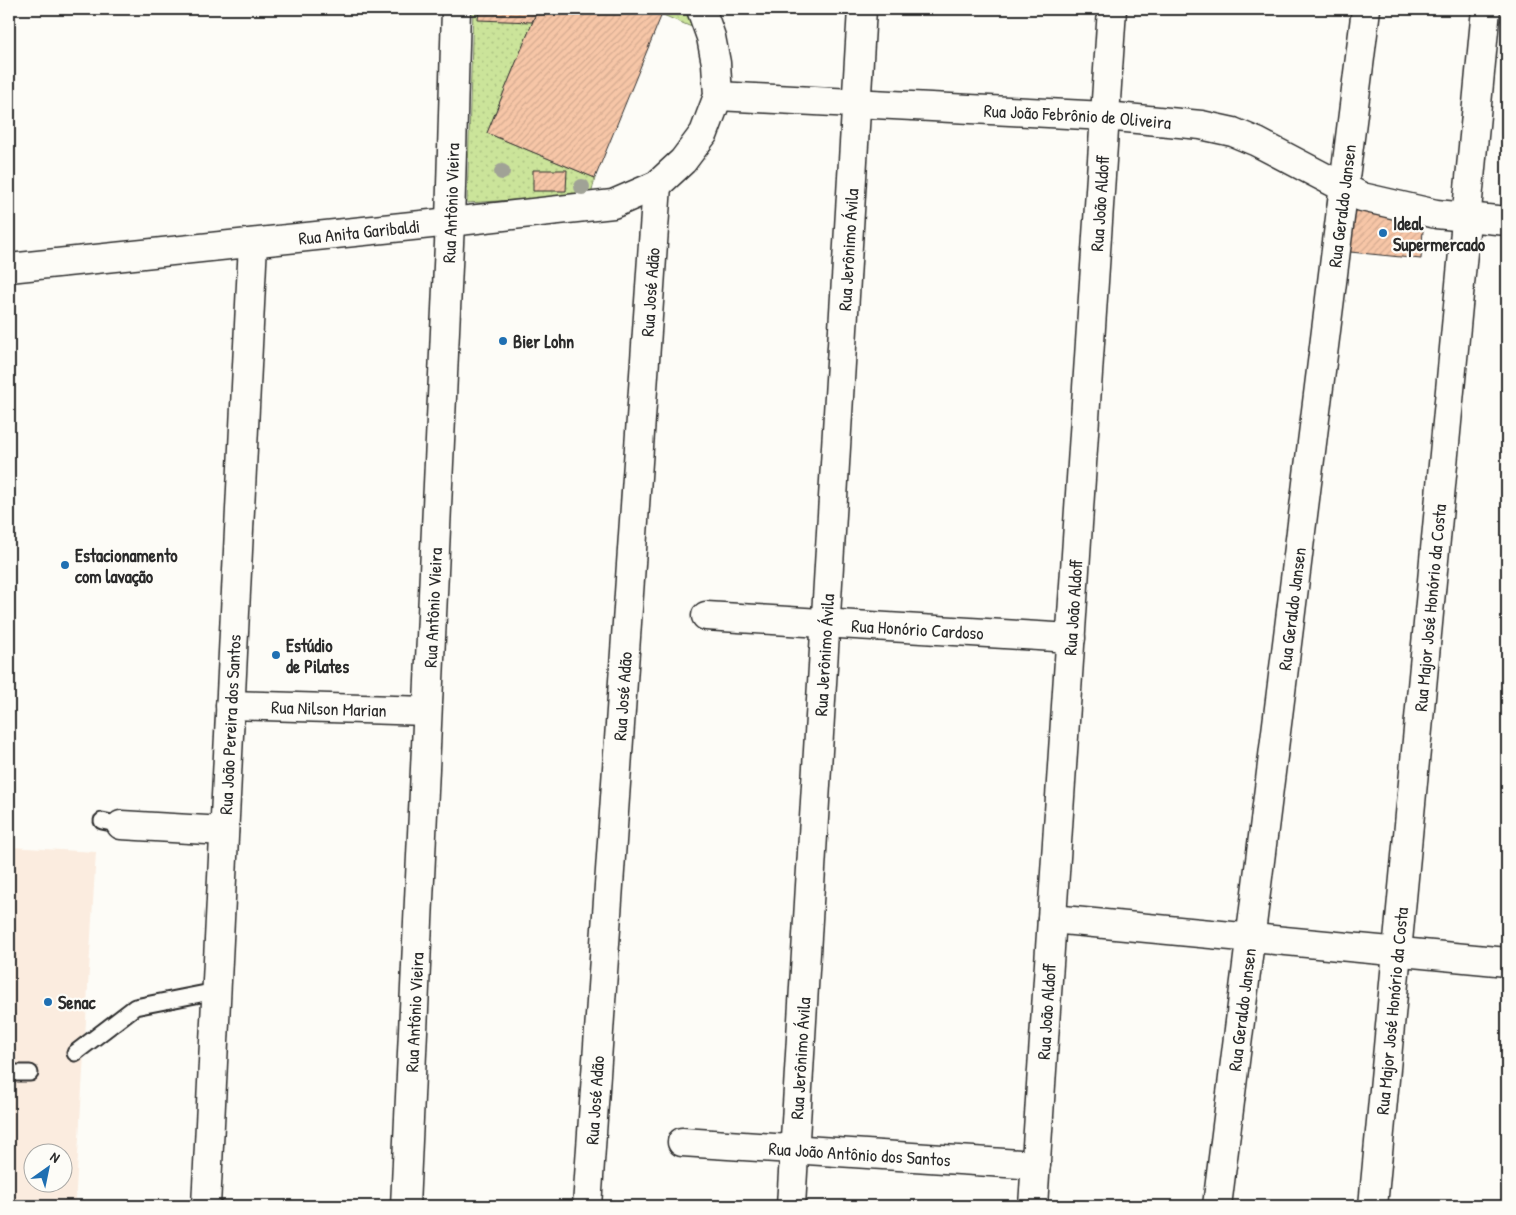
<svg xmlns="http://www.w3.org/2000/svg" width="1516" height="1215" font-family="'Patrick Hand',sans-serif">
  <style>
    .built { fill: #fbecdf; fill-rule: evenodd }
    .grass { fill: url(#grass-dots); stroke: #7b8862 }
    .building { fill: url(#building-hatch); stroke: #2b2b2b }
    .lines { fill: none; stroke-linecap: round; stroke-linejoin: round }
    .service-casing { stroke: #2b2b2b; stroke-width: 19 }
    .minor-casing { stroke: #2b2b2b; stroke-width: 31 }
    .tertiary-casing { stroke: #2b2b2b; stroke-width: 31 }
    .secondary-casing { stroke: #2b2b2b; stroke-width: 31 }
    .service { stroke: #fdfcf7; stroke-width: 15 }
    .minor { stroke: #fdfcf7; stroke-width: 28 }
    .tertiary { stroke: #fdfcf7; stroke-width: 28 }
    .secondary { stroke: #fdfcf7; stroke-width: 28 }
    .tree { fill: #a0a296 }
    .poi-dot { fill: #1f6fb2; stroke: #fdfcf7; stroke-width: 2 }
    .labels { text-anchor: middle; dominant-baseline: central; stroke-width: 4.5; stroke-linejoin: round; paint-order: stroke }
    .street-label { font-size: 18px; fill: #2b2b2b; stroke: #fdfcf7 }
    .poi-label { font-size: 18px; font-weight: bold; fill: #2b2b2b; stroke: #fdfcf7; text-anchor: start }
  </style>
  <defs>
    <pattern id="grass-dots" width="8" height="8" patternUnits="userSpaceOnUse" patternTransform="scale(1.25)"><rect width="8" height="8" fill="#cbe49a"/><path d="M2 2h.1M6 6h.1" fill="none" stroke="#aec485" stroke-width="1.8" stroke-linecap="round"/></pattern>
    <pattern id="building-hatch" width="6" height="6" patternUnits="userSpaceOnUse" patternTransform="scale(1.25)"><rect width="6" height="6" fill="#f7c6a7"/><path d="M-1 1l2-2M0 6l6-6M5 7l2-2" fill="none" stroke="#d4aa90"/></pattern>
  </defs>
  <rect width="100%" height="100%" fill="#fdfcf7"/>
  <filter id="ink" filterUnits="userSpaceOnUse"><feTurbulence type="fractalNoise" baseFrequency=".02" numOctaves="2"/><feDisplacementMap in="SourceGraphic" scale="10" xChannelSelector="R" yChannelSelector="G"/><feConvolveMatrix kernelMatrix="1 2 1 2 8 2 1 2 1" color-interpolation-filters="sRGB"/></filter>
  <g filter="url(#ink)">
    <path class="built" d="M9,847L96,852L75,1206H9ZM32,1152H62V1182H32Z"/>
    <g class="grass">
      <polygon points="473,9 538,9 487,133 595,178 591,195 467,203"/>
      <polygon points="649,9 687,9 694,28"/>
    </g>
    <g class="building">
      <polygon points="479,9 538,9 532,22 478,20"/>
      <polygon points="538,9 649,9 662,14 595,178 487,133"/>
      <polygon points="533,170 567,170 566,191 533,191"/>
      <polygon points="1346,206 1424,216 1421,259 1340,251"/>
    </g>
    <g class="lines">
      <defs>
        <g id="service">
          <polyline points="102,821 121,825"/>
          <polyline points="75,1053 135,1007 216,991"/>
          <polyline points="9,1073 30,1073"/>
        </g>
        <g id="minor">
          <path id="s1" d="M9,268L450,222"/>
          <path id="s2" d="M706,616L1071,638"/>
          <path id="s3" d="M230,705L427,711"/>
          <polyline points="121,825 224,831"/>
          <polyline points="1052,919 1507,962"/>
          <path id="s4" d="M682,1142L1036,1165"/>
          <path id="s5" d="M206,1206L253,243"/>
          <path id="s6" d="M587,1206L657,185"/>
          <path id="s7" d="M791,1206L862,9"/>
          <path id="s8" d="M1033,1206L1112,9"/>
          <path id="s9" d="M1217,1206L1366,9"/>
          <path id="s10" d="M1373,1206L1486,9"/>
        </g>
        <g id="tertiary">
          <path id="s11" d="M718,96L1105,116L1201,125L1233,132L1257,142L1362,197L1436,214L1507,221"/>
          <polyline points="450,222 613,204 657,185 683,161 704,133 718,96 716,63 711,37 701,9"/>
        </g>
        <g id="secondary">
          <path id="s12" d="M405,1206L450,222L456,9"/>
        </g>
      </defs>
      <use href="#service" class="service-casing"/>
      <use href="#minor" class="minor-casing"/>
      <use href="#tertiary" class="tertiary-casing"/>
      <use href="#secondary" class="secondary-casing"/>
      <use href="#service" class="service"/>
      <use href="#minor" class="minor"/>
      <use href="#tertiary" class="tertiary"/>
      <use href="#secondary" class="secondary"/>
    </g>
    <g class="tree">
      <circle cx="502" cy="172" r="8"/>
      <circle cx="582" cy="187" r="8"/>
    </g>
  </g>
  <g class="poi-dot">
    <circle cx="1383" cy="233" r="5"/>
    <circle cx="503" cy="341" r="5"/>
    <circle cx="65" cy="565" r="5"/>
    <circle cx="276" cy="655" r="5"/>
    <circle cx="48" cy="1002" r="5"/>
  </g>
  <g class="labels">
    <g class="street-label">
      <text stroke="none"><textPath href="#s11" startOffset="360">Rua João Febrônio de Oliveira</textPath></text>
      <text stroke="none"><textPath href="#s12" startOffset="1004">Rua Antônio Vieira</textPath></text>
      <text stroke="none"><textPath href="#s8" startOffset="1005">Rua João Aldoff</textPath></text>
      <text stroke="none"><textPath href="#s9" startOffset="1008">Rua Geraldo Jansen</textPath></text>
      <text stroke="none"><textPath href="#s1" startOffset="352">Rua Anita Garibaldi</textPath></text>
      <text stroke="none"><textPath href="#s7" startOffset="958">Rua Jerônimo Ávila</textPath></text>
      <text stroke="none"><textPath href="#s6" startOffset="916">Rua José Adão</textPath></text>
      <text stroke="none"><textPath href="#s12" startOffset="599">Rua Antônio Vieira</textPath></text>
      <text stroke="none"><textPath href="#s8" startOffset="600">Rua João Aldoff</textPath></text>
      <text stroke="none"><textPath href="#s9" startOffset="602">Rua Geraldo Jansen</textPath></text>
      <text stroke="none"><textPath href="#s10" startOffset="601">Rua Major José Honório da Costa</textPath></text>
      <text stroke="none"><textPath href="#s2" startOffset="212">Rua Honório Cardoso</textPath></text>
      <text stroke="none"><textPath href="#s7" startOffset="552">Rua Jerônimo Ávila</textPath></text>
      <text stroke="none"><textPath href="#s6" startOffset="511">Rua José Adão</textPath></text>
      <text stroke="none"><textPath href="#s3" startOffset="99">Rua Nilson Marian</textPath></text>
      <text stroke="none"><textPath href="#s5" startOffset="482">Rua João Pereira dos Santos</textPath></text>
      <text stroke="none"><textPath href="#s9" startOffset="198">Rua Geraldo Jansen</textPath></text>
      <text stroke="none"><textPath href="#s10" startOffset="196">Rua Major José Honório da Costa</textPath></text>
      <text stroke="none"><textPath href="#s12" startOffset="194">Rua Antônio Vieira</textPath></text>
      <text stroke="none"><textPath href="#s8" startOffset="195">Rua João Aldoff</textPath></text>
      <text stroke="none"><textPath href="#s7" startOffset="148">Rua Jerônimo Ávila</textPath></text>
      <text stroke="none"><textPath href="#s6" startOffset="106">Rua José Adão</textPath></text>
      <text stroke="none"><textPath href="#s4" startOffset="178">Rua João Antônio dos Santos</textPath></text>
    </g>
    <g class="poi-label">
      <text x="1393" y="223">Ideal<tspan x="1393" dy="21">Supermercado</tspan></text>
      <text x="513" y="341">Bier Lohn</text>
      <text x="75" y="555">Estacionamento<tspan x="75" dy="21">com lavação</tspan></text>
      <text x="286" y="645">Estúdio<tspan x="286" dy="21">de Pilates</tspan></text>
      <text x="58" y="1002">Senac</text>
    </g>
  </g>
  <rect width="1516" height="1215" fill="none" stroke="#fdfcf7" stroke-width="30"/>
  <rect x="15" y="15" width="1486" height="1185" fill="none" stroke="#2b2b2b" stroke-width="2" filter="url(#ink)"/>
  <g transform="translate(48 1168) rotate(33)"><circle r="24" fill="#fdfcf7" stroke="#a9a8a5"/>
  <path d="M0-4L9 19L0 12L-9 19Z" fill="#1f6fb2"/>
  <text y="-8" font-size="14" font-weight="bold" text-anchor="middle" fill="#2b2b2b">N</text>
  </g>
</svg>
